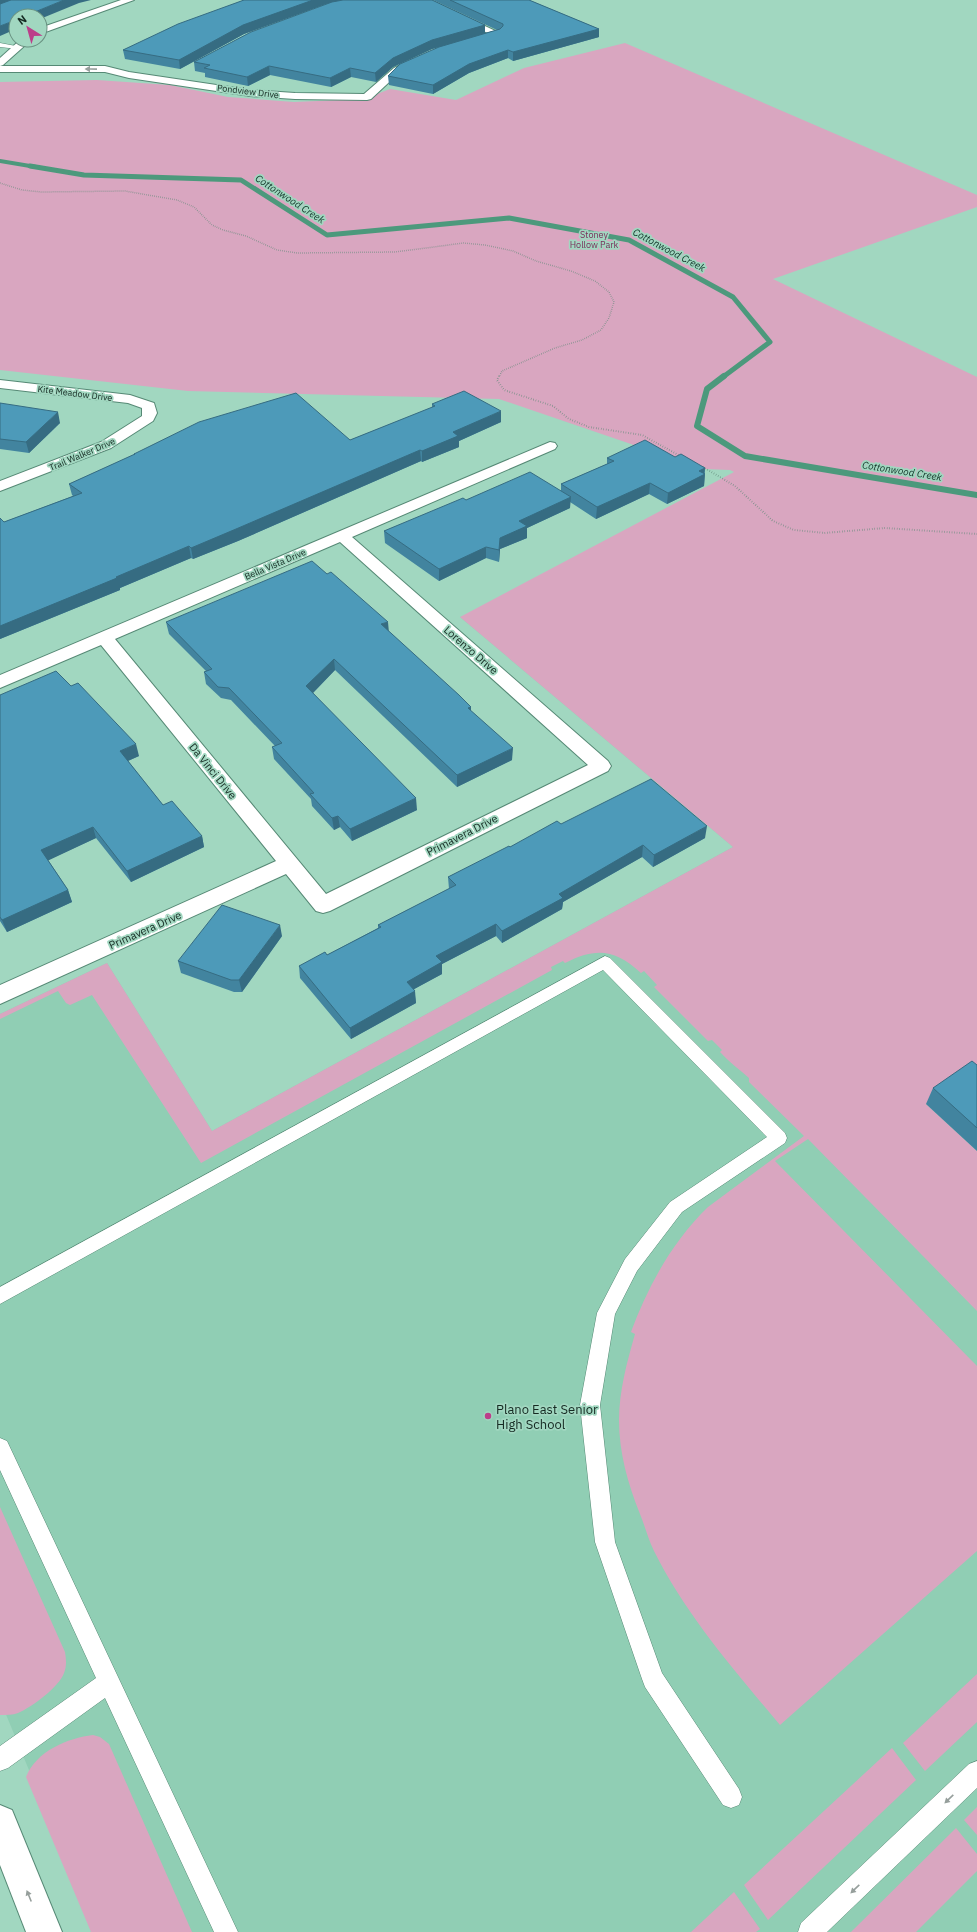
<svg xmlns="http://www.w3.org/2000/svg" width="977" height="1932" font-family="'IBM Plex Sans',sans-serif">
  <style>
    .built { fill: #90ceb4 }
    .green { fill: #d9a6c0 }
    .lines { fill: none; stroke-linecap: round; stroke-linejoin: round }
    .stream-far2 { stroke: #4c997c; stroke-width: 4 }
    .stream-far1 { stroke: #4c997c; stroke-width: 5 }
    .stream { stroke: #4c997c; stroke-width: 6 }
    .service-casing { stroke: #568975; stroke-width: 1 }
    .minor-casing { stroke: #568975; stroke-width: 2 }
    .secondary-casing { stroke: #568975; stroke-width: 2 }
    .path-far1 { stroke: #638b7a; stroke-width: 1.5; stroke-dasharray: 0.5 1.5; stroke-linecap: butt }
    .path { stroke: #638b7a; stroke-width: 2; stroke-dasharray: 0.5 2; stroke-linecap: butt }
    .service { fill: #fff; fill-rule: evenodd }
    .minor { fill: #fff; fill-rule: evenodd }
    .secondary { fill: #fff; fill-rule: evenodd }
    .wall { fill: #42849f }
    .shaded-wall { fill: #366c82 }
    .building { fill: #4d9ab9; stroke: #366c82 }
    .oneway { fill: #969f9c }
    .poi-dot { fill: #bc3e8a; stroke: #a1d7c0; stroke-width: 1.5 }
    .labels { text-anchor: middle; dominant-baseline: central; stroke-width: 3.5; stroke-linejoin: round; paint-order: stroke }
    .far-street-label { font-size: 9px; fill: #152a22; stroke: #a1d7c0 }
    .far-park-label { font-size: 9px; fill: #7a2e5a; stroke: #a1d7c0 }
    .far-water-label { font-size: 10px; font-style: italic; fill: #14372b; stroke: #a1d7c0 }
    .street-label { font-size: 11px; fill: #152a22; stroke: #a1d7c0 }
    .near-poi-label { font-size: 13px; fill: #152a22; stroke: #a1d7c0; text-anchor: start }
  </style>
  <rect width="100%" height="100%" fill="#a1d7c0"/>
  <polygon class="built" points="977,523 977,1932 96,1932 0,1700 0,1014 107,963 212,1131 733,847 460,617"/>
  <g class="green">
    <path d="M625,43L977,195V207L773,279L977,377V1088L926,1104L977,1151V1311L808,1139L775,1161L977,1366V1551L780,1725C734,1670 686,1615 654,1551C648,1539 645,1526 640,1514C628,1484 619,1453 619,1420C619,1391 627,1362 635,1334L631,1332C648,1286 672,1242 708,1207L804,1136L749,1082V1078C739,1069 729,1062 720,1052L722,1050L712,1040L708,1041L654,987L657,985L644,971L641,973C615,949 596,947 565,963L563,961L551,967L552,970L201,1163L92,995L70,1005L66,1003L58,991L0,1019V1014L107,963L212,1131L733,847L460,617L734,472L730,470L704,469L499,399L188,391L0,370V82L97,80L170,85L228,97L294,102L364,99L390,89L456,100L524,68Z"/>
    <path d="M0,1507L65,1652C66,1659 67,1665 64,1673C59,1687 32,1707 18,1713C13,1715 6,1715 0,1715Z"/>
    <polygon points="977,1674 977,1722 925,1771 903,1743"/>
    <path d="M93,1735L100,1737L109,1744L192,1932H91L26,1777C36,1751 68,1738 93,1735Z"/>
    <polygon points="892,1748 916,1780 768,1920 744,1885"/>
    <polygon points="977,1807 977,1835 964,1820"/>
    <polygon points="956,1828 977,1854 977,1871 916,1932 851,1932"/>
    <polygon points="734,1892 760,1929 756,1932 691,1932"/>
  </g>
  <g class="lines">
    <polyline class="stream-far2" points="0,161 36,167"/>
    <polyline class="stream-far1" points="30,166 84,175 241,180 327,235 509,218 629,240 733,297 770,342 723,377"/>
    <polyline class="stream" points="724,376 707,389 697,426 745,456 977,495"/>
    <defs>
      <g id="service">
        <polygon points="0,43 21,47 18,49 0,47"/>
        <polygon points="605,956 610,958 785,1133 787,1138 785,1143 682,1212 637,1271 615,1314 600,1405 615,1542 662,1673 739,1789 742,1797 739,1805 731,1808 723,1805 645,1687 642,1679 595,1542 580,1405 597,1313 625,1259 670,1202 767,1137 603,970 0,1304 0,1287"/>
        <polygon points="0,1438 7,1441 238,1932 214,1932 105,1698 8,1768 0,1771 0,1746 96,1678 0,1470"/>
        <polygon points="977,1761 977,1788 827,1932 798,1932 801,1923 969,1764"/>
      </g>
      <g id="minor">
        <polygon points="121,0 134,0 40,34 40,28"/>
        <polygon points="418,0 429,0 502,34 500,36 494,36"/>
        <polygon points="20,40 31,40 3,65 0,66 0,58"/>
        <polygon points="414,59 417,60 419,62 417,64 400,72 371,99 367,100 295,99 250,96 129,78 105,72 0,72 0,66 105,66 129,72 250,90 295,93 364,94 394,68"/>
        <polygon points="0,380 130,395 154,403 157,413 153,421 111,448 0,491 0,481 101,442 142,416 142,408 128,403 0,388"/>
        <path d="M550,442L555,443L557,446L555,449L352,537L608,761L611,766L608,771L330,911L323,913L316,911L286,874L0,1004V985L276,861L101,645L0,688V675ZM340,542L588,765L326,894L115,639Z"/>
      </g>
      <polygon id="secondary" points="0,1805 12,1810 62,1932 26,1932 0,1865"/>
    </defs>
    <use href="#service" class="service-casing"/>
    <use href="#minor" class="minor-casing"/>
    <use href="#secondary" class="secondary-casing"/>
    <polyline class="path-far1" points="0,183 22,190 41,192 125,191 177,200 194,207 212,225 223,230 246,236 277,250 297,253 395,252 464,243 485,245 513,251 536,261 571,271 595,281 609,292 614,302 609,318 601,330 582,340 555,348 502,371 499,377"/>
    <g class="path">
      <polyline points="499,376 497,380 504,390 553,406 569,419 589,427 642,435 682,457"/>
      <polyline points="703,467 735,486 773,521 794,530 824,533 885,528 977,534"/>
    </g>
    <use href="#service" class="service"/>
    <use href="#minor" class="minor"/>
    <use href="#secondary" class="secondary"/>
  </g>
  <g class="wall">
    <polygon points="244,0 432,0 485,25 485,33 497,30 433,0 529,0 599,29 599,37 513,61 508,58 469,73 433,94 389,85 388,76 439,47 432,49 393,67 376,82 351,77 331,87 270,75 248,86 205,77 205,73 195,71 194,62 329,3 244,34 180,69 125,59 123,50"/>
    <polygon points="0,403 60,423 29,453 0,449"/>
    <polygon points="432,404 501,422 459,441 459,447 422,462 421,461 238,541 193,559 191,558 120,588 120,590 0,639 0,518 4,522 73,496 72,495 69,484 134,455 134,454 350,440 432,408"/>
    <polygon points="675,457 705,468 704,486 667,504 649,494 596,519 570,502 570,508 527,528 527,538 500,549 499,562 486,558 439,581 385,543 384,531 466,500 561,491 561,484 607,464 607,458"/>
    <polygon points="166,622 388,631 471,707 471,711 512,760 457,787 335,670 313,693 417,810 352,841 340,827 334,830 312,806 311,799 274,759 272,747 275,746 231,700 221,698 206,684 204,672 206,671 169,634"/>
    <polygon points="0,695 139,756 128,761 163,805 202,836 204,847 131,882 96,838 48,860 68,890 72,902 7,932 0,921"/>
    <polygon points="561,824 705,838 653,867 642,857 563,902 562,909 502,943 496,936 442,964 442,974 414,989 416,1003 351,1039 300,978 299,966 327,955 378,928 378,925 449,889 448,877 510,847"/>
    <polygon points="282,936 242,992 234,992 181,973 178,961"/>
    <polygon points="977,1065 977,1151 926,1104 933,1088"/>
  </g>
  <g class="shaded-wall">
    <polygon points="0,0 19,0 0,7"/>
    <polygon points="64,0 91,0 79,3 40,19 40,16 25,16"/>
    <polygon points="313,0 344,0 326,4 244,34 180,69 179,60 243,25"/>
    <polygon points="16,20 16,29 0,36 0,26"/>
    <polygon points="485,25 485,34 432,49 393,67 376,82 375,73 393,58 432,40"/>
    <polygon points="599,29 599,37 513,61 513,52"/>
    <polygon points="508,50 508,58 469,73 433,94 433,85 469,64"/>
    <polygon points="269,66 270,75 248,86 247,77"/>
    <polygon points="350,68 351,77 331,87 330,78"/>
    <polygon points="501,411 501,422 459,441 459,447 422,462 422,451 453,432"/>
    <polygon points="58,412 60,423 29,453 26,442"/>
    <polygon points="420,450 421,461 238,541 193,559 191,548"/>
    <polygon points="705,468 704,475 705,474 704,486 667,504 668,493 699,471"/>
    <polygon points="650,483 649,494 596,519 597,507"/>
    <polygon points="571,497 570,508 527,528 527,538 500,549 499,562 499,550 500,538 519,521"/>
    <polygon points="189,546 191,558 120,588 120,590 0,639 0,626"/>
    <polygon points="486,547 486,558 439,581 439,569"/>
    <polygon points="388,622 389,633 381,624"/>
    <polygon points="334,659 335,670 308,698 306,686"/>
    <polygon points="471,707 471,718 468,708"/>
    <polygon points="136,744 139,756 123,763 120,751"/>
    <polygon points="513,748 512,760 457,787 457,775"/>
    <polygon points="416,798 417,810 352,841 350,829"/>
    <polygon points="338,816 340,827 334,830 332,818"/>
    <polygon points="707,826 705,838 653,867 654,855"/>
    <polygon points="93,827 96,838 45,862 41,850"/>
    <polygon points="202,836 204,847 131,882 127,871"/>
    <polygon points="643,845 642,857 563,902 562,909 502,943 502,931 559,894"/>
    <polygon points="68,890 72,902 7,932 2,920"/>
    <polygon points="496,924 496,936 442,964 442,974 407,993 407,982 436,956"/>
    <polygon points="280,925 282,936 242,992 239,980"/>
    <polygon points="415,991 416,1003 351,1039 350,1028"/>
  </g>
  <g class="building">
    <polygon points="11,0 64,0 25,16 16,16 16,20 0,26 0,4"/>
    <polygon points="244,0 313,0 243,25 179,60 123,50 178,24"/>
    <polygon points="343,0 432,0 485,25 432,40 393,58 375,73 350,68 330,78 269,66 247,77 204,68 210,65 194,62 251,32 332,2"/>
    <polygon points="450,0 529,0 599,29 513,52 508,50 469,64 433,85 388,76 400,64 439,47 500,29 503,26 503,24"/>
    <polygon points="464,391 501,411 453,432 458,436 422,451 420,450 236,529 191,548 189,546 116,577 117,578 0,626 0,518 4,522 82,493 69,484 135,454 134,454 199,422 296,393 350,440 435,406 432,404"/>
    <polygon points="0,403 13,405 58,412 26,442 0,439"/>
    <polygon points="645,440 675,457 681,454 705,468 699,471 705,474 668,493 650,483 597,507 561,484 614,461 607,458"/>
    <polygon points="530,472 571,497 519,521 527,526 500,538 499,550 486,547 439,569 384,531 463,498 466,500"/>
    <polygon points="312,561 327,574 331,572 388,622 381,624 459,695 471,707 468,708 513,748 457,775 334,659 306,686 416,798 350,829 338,816 332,818 310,794 314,793 272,747 282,743 229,688 218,687 204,672 212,669 166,622"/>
    <polygon points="56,671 71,686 78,683 136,744 120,751 163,805 172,801 202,836 127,871 93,827 41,850 68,890 2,920 0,917 0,695"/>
    <polygon points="651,779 707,826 654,855 643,845 559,894 563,898 502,931 496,924 436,956 442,962 407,982 415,991 350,1028 299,966 325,952 327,955 381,927 378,925 456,885 448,877 509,846 510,847 557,821 561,824"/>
    <polygon points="222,905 280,925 239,980 231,980 178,961"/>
    <polygon points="972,1061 977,1065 977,1128 933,1088"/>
  </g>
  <defs><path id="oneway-solid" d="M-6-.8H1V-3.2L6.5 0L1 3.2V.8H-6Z"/></defs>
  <g class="oneway">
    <use href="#oneway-solid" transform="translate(91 69) rotate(-179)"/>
    <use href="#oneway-solid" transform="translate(949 1799) rotate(136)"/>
    <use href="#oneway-solid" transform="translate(855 1889) rotate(136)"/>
    <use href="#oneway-solid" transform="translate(29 1896) rotate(-112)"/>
  </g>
  <circle class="poi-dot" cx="488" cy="1416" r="4"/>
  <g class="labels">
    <g class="far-street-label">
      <text transform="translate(248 91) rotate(7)">Pondview Drive</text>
      <text transform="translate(75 393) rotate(7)">Kite Meadow Drive</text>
      <text transform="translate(82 454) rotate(-23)">Trail Walker Drive</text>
      <text transform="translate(275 564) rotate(-23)">Bella Vista Drive</text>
    </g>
    <g class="far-park-label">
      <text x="594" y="234">Stoney<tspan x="594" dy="10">Hollow Park</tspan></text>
    </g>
    <g class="far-water-label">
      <text transform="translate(290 199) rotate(33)">Cottonwood Creek</text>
      <text transform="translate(669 250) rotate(28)">Cottonwood Creek</text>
      <text transform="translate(902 471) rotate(9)">Cottonwood Creek</text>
    </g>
    <g class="street-label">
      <text transform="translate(471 650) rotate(41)">Lorenzo Drive</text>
      <text transform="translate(213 771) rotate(51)">Da Vinci Drive</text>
      <text transform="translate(462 835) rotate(-27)">Primavera Drive</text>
      <text transform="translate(145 930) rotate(-24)">Primavera Drive</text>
    </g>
    <g class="near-poi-label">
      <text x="496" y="1409">Plano East Senior<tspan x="496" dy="15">High School</tspan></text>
    </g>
  </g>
  <g transform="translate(28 28) rotate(323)"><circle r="19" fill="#a1d7c0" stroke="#699281"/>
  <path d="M0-3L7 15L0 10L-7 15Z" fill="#bc3e8a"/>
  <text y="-6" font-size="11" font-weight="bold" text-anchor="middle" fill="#152a22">N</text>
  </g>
</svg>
